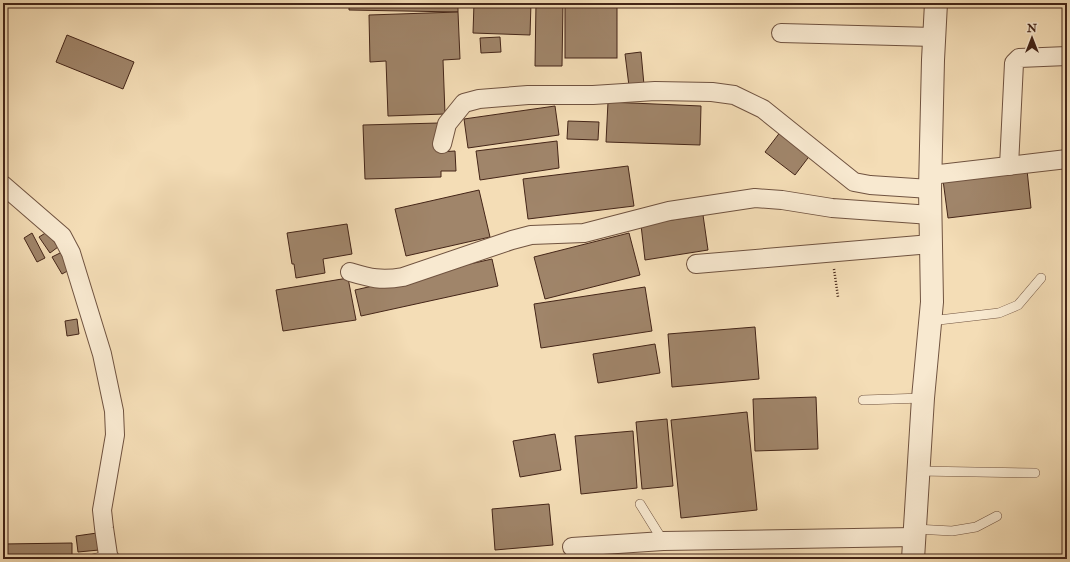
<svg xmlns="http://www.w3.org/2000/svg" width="1070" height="562" font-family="'IM FELL Double Pica',serif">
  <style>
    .building { fill: #a0856a; stroke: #442518 }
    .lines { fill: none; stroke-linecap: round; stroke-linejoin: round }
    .service-casing { stroke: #705340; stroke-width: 10 }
    .minor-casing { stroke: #705340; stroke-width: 20 }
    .tertiary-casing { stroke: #705340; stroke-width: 24 }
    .path { stroke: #442518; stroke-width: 2.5; stroke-dasharray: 1 2; stroke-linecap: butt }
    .service { stroke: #f8e9d0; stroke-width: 9 }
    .minor { stroke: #f8e9d0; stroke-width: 18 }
    .tertiary { stroke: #f8e9d0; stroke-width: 22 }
  </style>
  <rect width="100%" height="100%" fill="#f4ddb6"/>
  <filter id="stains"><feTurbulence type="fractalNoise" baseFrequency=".005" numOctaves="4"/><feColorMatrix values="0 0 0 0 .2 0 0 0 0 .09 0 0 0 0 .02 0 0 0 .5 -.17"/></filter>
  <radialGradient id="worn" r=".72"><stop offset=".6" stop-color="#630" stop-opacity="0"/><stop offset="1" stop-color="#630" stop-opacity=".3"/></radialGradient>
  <g class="building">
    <polygon points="349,3 458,3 458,12 349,10"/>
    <polygon points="474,3 531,3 530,35 473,33"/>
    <polygon points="536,3 563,3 562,66 535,66"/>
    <rect x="565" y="3" width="52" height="55"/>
    <polygon points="458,12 460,59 443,60 445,114 388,116 386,61 370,62 369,15"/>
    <polygon points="67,35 134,62 123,89 56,62"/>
    <polygon points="500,37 501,52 481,53 480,38"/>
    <polygon points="641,52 644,85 629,86 625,54"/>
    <polygon points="608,102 701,106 700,145 606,142"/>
    <polygon points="555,106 559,135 468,148 464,119"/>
    <polygon points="568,121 599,122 598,140 567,139"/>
    <polygon points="439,123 440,152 455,151 456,171 441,171 441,177 365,179 363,125"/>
    <polygon points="781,131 811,154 795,175 765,152"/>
    <polygon points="557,141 559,168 480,180 476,151"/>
    <polygon points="628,166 634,206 528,219 523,179"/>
    <polygon points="1027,170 1031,208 948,218 943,180"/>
    <polygon points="479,190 490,237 406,256 395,209"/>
    <polygon points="703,215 708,250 645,260 641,225"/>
    <polygon points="347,224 352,254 323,259 325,273 296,278 294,264 292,264 287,233"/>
    <polygon points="47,232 58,247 50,253 39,237"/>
    <polygon points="32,233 45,258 37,262 24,238"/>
    <polygon points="629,233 640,275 545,299 534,257"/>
    <polygon points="64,251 73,268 62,274 52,257"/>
    <polygon points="492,259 498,286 361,316 355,290"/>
    <polygon points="348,278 356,320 283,331 276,290"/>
    <polygon points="645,287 652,331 541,348 534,304"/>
    <polygon points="77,319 79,334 67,336 65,321"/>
    <polygon points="755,327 759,379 672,387 668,334"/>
    <polygon points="655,344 660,373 598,383 593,354"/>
    <polygon points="816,397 818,449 755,451 753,399"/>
    <polygon points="747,412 757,510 681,518 671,420"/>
    <polygon points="667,419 673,486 642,489 636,422"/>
    <polygon points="633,431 637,488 581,494 575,436"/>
    <polygon points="555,434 561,470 520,477 513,441"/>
    <polygon points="549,504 553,545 495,550 492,509"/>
    <polygon points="97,533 99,550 78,552 76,536"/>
    <polygon points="72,543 72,559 3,559 3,544"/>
    <polygon points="607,552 608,559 568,559 567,557"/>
  </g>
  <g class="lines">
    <defs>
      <g id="service">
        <polyline points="930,321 999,313 1018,305 1041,278"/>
        <polyline points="863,400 923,398"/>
        <polyline points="919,471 1035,473"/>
        <polyline points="640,504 663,541"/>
        <polyline points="915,529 952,531 976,527 997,516"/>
        <polyline points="92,559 108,555"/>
      </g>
      <g id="minor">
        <polyline points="781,33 934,37"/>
        <polyline points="442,144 447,124 464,103 479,99 528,95 593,95 655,91 712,92 734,95 763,109 854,182 870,185 930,189"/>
        <polyline points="1009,166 1014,63 1019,58 1067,56"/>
        <polyline points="931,175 1067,159"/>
        <polyline points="3,185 62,236 71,253 102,354 114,411 115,435 102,510 104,528 108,555 110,559"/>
        <polyline points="696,264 931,244"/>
        <path d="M350,272C370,278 381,281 403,277L512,240L531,235L584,233L669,211L755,198L782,200L832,208L931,215"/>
        <polyline points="572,547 663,541 914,537"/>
      </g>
      <polyline id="tertiary" points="913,559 923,398 932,302 930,189 933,60 936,3"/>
    </defs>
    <use href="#service" class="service-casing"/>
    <use href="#minor" class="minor-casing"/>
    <use href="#tertiary" class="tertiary-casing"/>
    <g class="path">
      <polyline points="848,5 917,6"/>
      <polyline points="834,269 838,297"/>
    </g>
    <use href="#service" class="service"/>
    <use href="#minor" class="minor"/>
    <use href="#tertiary" class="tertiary"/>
  </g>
  <rect width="1070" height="562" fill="none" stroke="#f4ddb6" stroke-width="16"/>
  <rect x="4" y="4" width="1062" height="554" fill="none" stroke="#442518" stroke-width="2"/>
  <rect x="8" y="8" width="1054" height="546" fill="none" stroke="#442518"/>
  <g transform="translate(1032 38)" stroke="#f8e9d0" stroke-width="3" paint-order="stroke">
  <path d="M0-3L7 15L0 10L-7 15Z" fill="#442518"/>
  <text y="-6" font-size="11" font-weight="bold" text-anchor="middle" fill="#442518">N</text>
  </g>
  <rect width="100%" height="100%" filter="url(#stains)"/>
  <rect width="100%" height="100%" fill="url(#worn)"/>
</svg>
